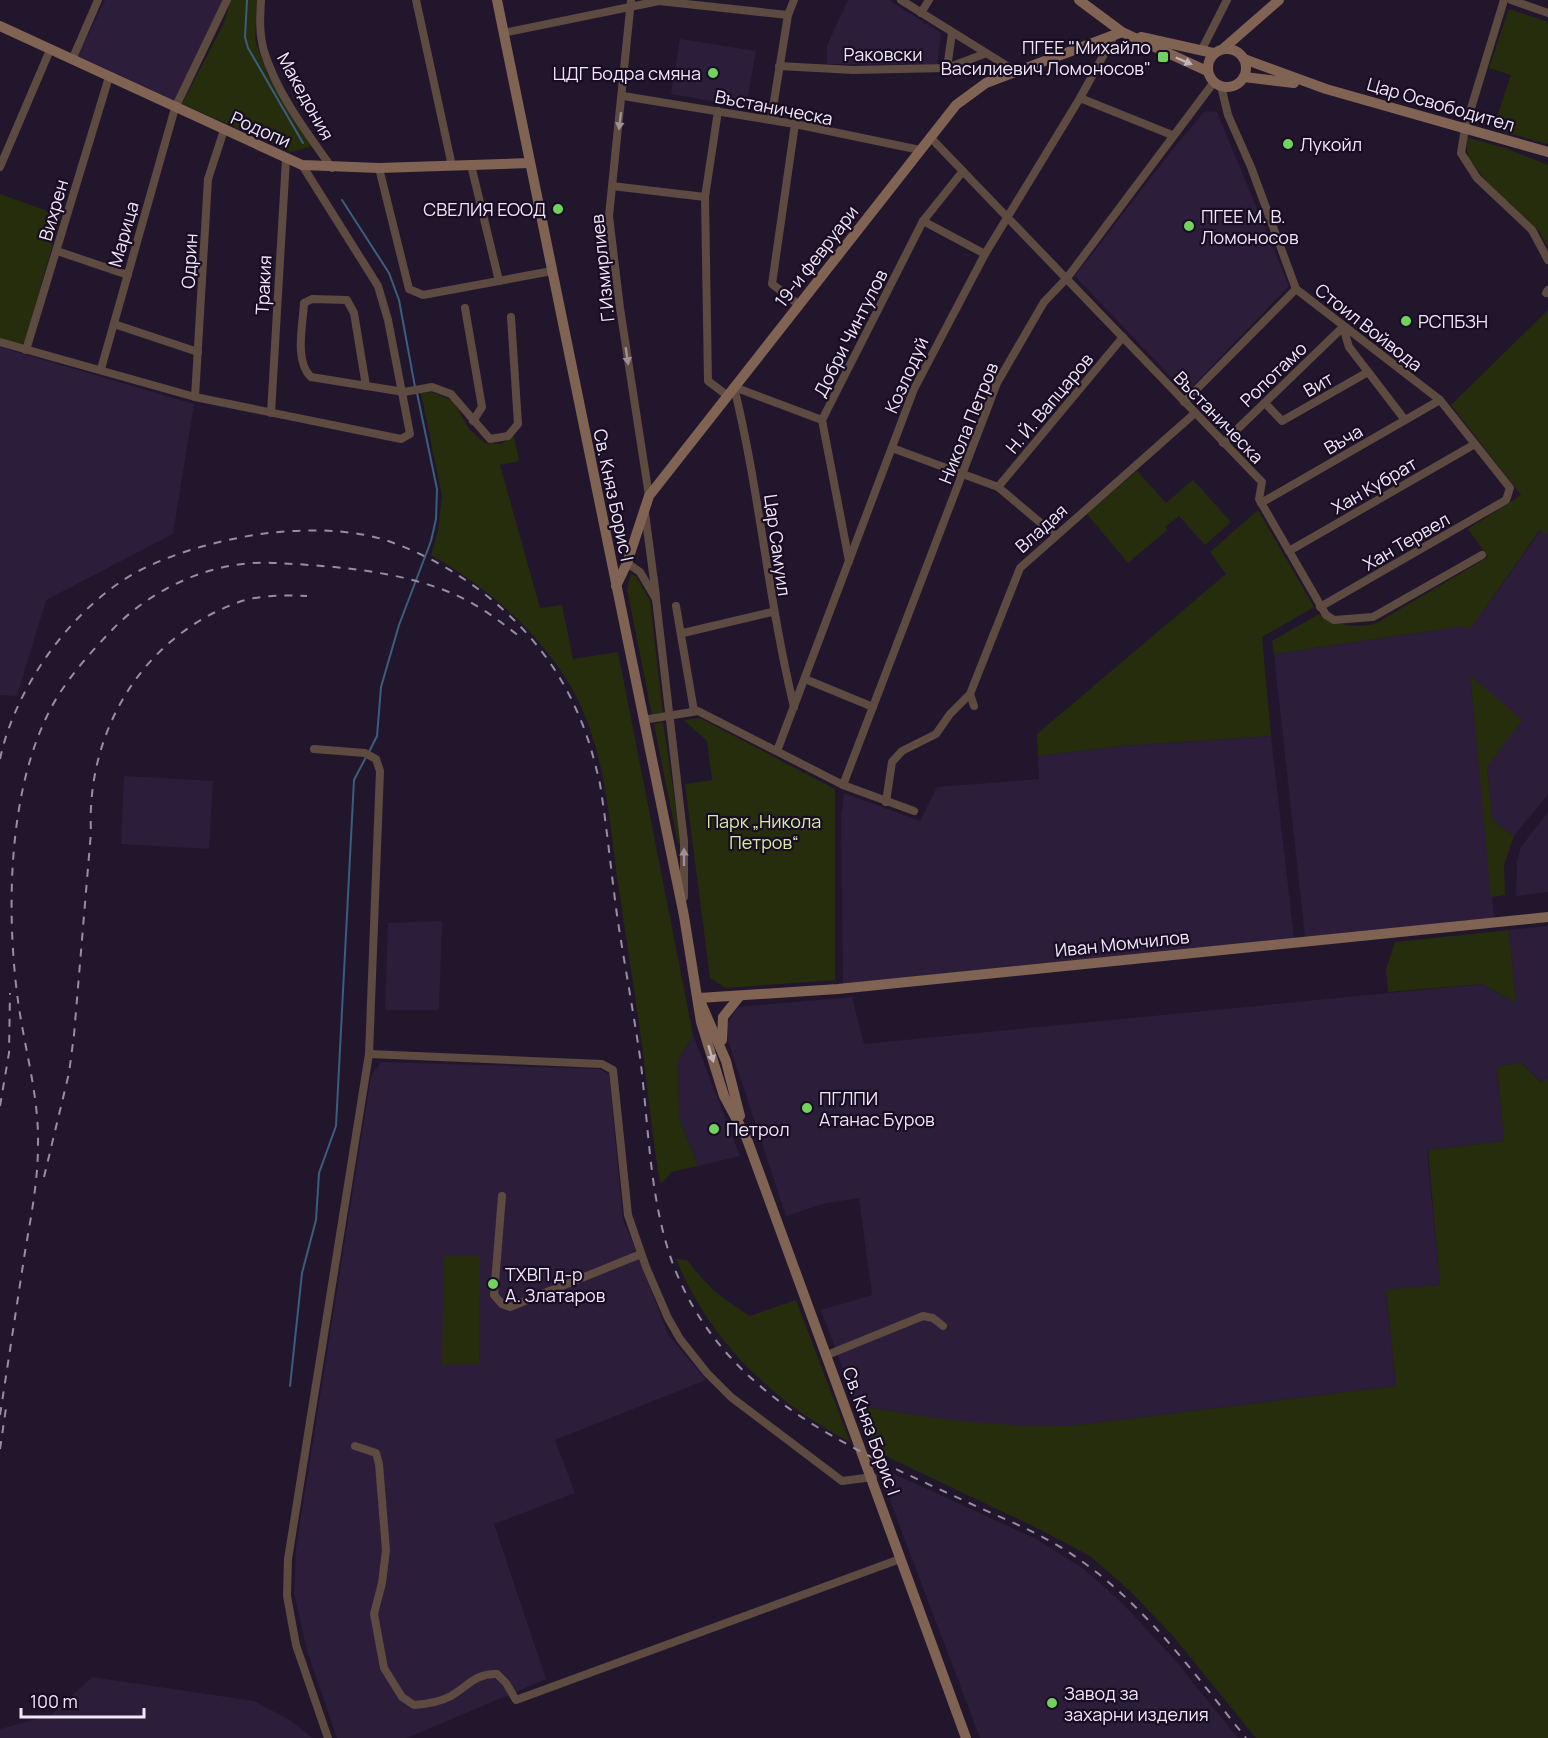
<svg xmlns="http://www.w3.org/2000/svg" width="1548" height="1738" font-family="Manrope,sans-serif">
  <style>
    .built { fill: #2c1d3a }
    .green { fill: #262d0d }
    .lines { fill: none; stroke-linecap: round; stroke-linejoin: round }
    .stream { stroke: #3a5e7e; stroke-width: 2 }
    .street { stroke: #5d4a40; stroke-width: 8 }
    .secondary { stroke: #816354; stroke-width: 10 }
    .rail { stroke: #978ea1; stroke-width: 2; stroke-dasharray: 8 8; stroke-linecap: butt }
    .oneway { fill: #c3b3b6 }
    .oneway2 { fill: #9f9193 }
    .poi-dot { fill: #71d25e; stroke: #180d23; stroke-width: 2 }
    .labels { text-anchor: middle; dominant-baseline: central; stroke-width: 4.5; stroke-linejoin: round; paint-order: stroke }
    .poi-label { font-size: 18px; fill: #efe8f8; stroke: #180d23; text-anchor: start }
    .street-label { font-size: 18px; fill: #efe8f8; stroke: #180d23 }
    .park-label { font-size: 18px; fill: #d8eba1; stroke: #180d23 }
  </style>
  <rect width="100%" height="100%" fill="#22162d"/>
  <g class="built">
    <polygon points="105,0 224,0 178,102 78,56"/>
    <polygon points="848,0 889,0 941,33 937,65 827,64 827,46"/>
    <polygon points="680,39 756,51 746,107 671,94"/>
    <polygon points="1205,111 1217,112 1289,286 1186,393 1075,276 1176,145"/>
    <polygon points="0,347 194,404 173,534 46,600 17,696 0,695"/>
    <polygon points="1541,530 1548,536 1548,794 1514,836 1493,821 1487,767 1470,676 1494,918 1305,937 1274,654 1430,631 1476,621"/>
    <polygon points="1271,736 1294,939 843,984 841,819 844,793 920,821 937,787 1039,779 1038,756 1120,746"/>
    <polygon points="124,776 213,781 209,849 121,844"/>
    <polygon points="1548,812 1548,892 1516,896 1517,861 1521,847"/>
    <polygon points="442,921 439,1010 385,1010 388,923"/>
    <polygon points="1548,926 1548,1077 1543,1083 1521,1063 1497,1067 1504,1141 1427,1150 1440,1285 1386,1291 1396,1386 1069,1426 1017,1427 963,1423 857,1406 821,1310 872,1295 859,1198 822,1204 786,1216 728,1041 726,1025 738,1007 852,997 864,1044 1482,984 1516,1003 1509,930"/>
    <polygon points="693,1035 740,1156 698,1166 679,1118 678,1061"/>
    <polygon points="381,1062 600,1069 609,1074 623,1219 668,1334 706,1380 555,1440 575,1493 494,1524 546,1679 407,1738 337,1738 307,1651 294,1593 296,1548 371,1076"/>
    <polygon points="877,1466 1034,1538 1083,1568 1123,1604 1174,1659 1238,1738 980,1738"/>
    <polygon points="92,1677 254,1701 290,1720 312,1738 0,1738 0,1729 51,1715"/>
  </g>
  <g class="green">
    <polygon points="231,0 257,0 255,40 268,75 314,146 291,152 182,104 224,23"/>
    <polygon points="1509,9 1548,22 1548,144 1493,129 1511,75 1489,68"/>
    <polygon points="1466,137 1505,148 1548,165 1548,247 1539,231 1487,182 1468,158"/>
    <polygon points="0,194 61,216 25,341 21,345 0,340"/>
    <path d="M1548,310V536L1540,530L1476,621L1467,630L1463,626L1274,654L1272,641L1319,614C1339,626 1352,628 1375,624L1488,557L1468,529L1521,495L1451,405Z"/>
    <path d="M432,392L453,401L469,429L485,443L501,444L514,436L519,461L500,465L540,608L562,605L573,659L618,652L693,1035L678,1061L679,1118L698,1166L671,1172L663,1182L660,1183C651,1127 646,1071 638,1016C632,974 625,932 619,890C609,823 606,747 571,687C536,628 489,589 431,555L438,531L442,496L421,393Z"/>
    <polygon points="1137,471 1166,503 1193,480 1231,522 1205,545 1179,516 1165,527 1167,530 1128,563 1087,514"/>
    <polygon points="1258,510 1314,607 1262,637 1271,736 1120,746 1038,756 1037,734 1226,574 1210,552"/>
    <polygon points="631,574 636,576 650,601 663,714 652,715 627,589"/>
    <polygon points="1470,675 1522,720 1487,767 1493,821 1514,836 1504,865 1505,895 1491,897"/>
    <polygon points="700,718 835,789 835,980 726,988 710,978 685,784 712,780 707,741 684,720"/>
    <polygon points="663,722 681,842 678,844 654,724"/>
    <polygon points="1509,930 1516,1003 1482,984 1388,992 1386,969 1395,942"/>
    <path d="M1521,1063L1542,1083L1548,1077V1738H1256L1173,1636L1128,1589L1090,1556L1039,1529L875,1451L857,1406C931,1418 993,1427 1069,1426L1396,1386L1386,1290L1440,1285L1428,1150L1504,1141L1497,1067Z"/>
    <polygon points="444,1256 480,1256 479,1364 442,1365"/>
    <path d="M676,1259L687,1260C705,1285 724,1300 750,1316L796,1300L850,1442C772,1401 710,1342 676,1259Z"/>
  </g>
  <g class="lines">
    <g class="stream">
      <polyline points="247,0 245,37 248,48 303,143"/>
      <polyline points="342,200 389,273 399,300 415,387"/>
      <polyline points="369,752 377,736 381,687 399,625 431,541 436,519 437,489 417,393"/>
      <polyline points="290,1386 302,1273 316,1220 319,1173 336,1126 354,780 366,757"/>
    </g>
    <g class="street">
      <path d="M261,0C260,17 259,34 264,51C276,92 307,133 332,168"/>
      <polyline points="416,0 452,166"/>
      <polyline points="631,0 609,216 620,308 649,496"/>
      <polyline points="901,0 1017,72"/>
      <polyline points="1504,0 1465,128 1461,153 1477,178 1532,230 1548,260"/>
      <polyline points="1511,0 1548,13"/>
      <polyline points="921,13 929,0"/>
      <polyline points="503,33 659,1 788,15"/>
      <polyline points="1201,51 1227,0"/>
      <polyline points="72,60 98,0"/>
      <polyline points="779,66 853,70 947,68 984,54"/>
      <polyline points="947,68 952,33"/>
      <polyline points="1221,86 1228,115 1251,167 1296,289 1440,400 1510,488 1506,500 1320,607"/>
      <polyline points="623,96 795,124 920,150"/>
      <polyline points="1080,98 1172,135"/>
      <polyline points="718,111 705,197 708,381 728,396"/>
      <polyline points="771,120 788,15 794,0"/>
      <polyline points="795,124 772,284 798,304"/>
      <polyline points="930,137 1262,482 1259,499 1326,615 1334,620 1373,617 1482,555"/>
      <polyline points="471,165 499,281"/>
      <polyline points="0,167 50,50"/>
      <polyline points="379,168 409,289 423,295 552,271"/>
      <polyline points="612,186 705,197"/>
      <polyline points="923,221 985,254"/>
      <polyline points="57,251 128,275"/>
      <polyline points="1546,293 1548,290"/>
      <polyline points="465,308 482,407 473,421"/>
      <polyline points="114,324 198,352"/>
      <polyline points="0,342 195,397 401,439 410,434 388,320 378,286 302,165"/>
      <polyline points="26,350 109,77"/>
      <polyline points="101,369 175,108 227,0"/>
      <path d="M366,386L354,313L347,300L312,299L304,303C303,325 294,361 311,377L404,392L432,387L451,394L490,439L508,436L518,424L511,317"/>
      <path d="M734,387C760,493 768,600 794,707"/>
      <polyline points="734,387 822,420"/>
      <polyline points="195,397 208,179 224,130"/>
      <polyline points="1184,402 1296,289"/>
      <polyline points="1265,403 1282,421 1368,372"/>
      <polyline points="271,413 286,159"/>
      <polyline points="1223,443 1343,327 1349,347 1405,420"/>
      <polyline points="892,448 998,487 1055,535"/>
      <polyline points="998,487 1123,337"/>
      <polyline points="1261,503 1440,400"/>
      <polyline points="645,513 656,596"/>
      <polyline points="1289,551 1475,444"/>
      <polyline points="849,561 822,420 923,221 963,171"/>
      <polyline points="627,563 640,572 656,599 684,841 684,897"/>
      <polyline points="676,606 694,711"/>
      <polyline points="683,633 772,612"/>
      <polyline points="805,679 873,707"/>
      <polyline points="974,706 970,694 1020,568 1195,413"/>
      <polyline points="643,720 698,711 843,785 914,811"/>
      <polyline points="314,749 365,753 376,759 380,771 369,1054 288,1559 287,1596 296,1645 328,1738"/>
      <polyline points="777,751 914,389 985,254 1080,98 1114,36"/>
      <polyline points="843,785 997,383 1044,302 1067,278 1214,82"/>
      <polyline points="886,802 892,762 902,751 936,734 950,714 970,694"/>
      <polyline points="369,1054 602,1064 613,1070 628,1215 646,1267 668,1318 680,1339 707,1373 731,1397 842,1481 873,1477"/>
      <polyline points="502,1196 494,1295 502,1304 510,1307 641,1254"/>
      <polyline points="827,1355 923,1316 933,1318 943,1326"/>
      <path d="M355,1446L376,1453L379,1464L386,1550L382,1583L374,1614L384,1668L402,1697L414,1705C427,1704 440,1702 451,1696C468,1686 476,1673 497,1674L506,1683L516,1700L900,1559"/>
    </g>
    <g class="secondary">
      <polyline points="497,0 684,916 701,1022 724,1096 745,1135"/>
      <polyline points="1079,0 1122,32 1207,71"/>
      <polyline points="0,26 302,165 379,168 530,163"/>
      <polyline points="1141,37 1213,53"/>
      <polyline points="1224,48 1279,0"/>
      <circle cx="1227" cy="68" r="19"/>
      <polyline points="1244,59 1326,89 1548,152"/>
      <polyline points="1244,77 1294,83"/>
      <polyline points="616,586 627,563 649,496 956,105 986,83 1122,32"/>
      <polyline points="699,998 838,989 1548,917"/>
      <polyline points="701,1003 726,1061 740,1116"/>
      <polyline points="722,1040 723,1017 739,997"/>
      <polyline points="744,1131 966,1738"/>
    </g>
    <g class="rail">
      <path d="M0,759C16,683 80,596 151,565C186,549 223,540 260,534C299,529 343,528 382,539C463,565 540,628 575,707C587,732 594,758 600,784C607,828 611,871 617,915C624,962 633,1009 640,1057C649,1126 649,1201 674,1267C727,1402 858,1451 980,1508C1014,1523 1050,1538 1080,1560C1147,1607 1195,1675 1246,1738"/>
      <polyline points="0,1106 9,1053 10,993"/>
      <path d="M44,1177L69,1073L74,1035L91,832C86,732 142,637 239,602C259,595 285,595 307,596"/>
      <path d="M0,1415C8,1363 16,1311 24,1258C30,1221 38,1184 38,1145C39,1098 26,1054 19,1008C6,919 7,798 47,716C62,684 88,655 112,630C153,587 216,559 276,563C335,566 402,571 456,595C480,606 500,621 520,637"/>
      <polyline points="0,1449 6,1408"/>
    </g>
  </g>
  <defs><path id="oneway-solid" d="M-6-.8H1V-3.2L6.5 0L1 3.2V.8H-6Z" transform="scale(1.5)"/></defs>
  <g class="oneway">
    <use href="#oneway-solid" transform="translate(1184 61) rotate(23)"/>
    <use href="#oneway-solid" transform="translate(711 1054) rotate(73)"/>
  </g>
  <g class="oneway2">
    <use href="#oneway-solid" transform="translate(620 121) rotate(97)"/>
    <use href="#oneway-solid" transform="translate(627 356) rotate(81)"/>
    <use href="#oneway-solid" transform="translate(684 857) rotate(-90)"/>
  </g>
  <g class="poi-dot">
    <rect x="1157" y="51" width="12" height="12" rx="3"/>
    <circle cx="713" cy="73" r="6"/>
    <circle cx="1288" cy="144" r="6"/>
    <circle cx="558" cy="209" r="6"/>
    <circle cx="1189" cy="226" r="6"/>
    <circle cx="1406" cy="321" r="6"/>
    <circle cx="807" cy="1108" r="6"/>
    <circle cx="714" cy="1129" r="6"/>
    <circle cx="493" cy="1284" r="6"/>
    <circle cx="1052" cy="1703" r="6"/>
  </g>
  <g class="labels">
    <g class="poi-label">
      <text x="1151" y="47" text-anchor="end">ПГЕЕ "Михайло<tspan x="1151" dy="21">Василиевич Ломоносов"</tspan></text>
      <text x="701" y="73" text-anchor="end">ЦДГ Бодра смяна</text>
      <text x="1300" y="144">Лукойл</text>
      <text x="546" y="209" text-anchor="end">СВЕЛИЯ ЕООД</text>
      <text x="1201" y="216">ПГЕЕ М. В.<tspan x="1201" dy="21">Ломоносов</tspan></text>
      <text x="1418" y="321">РСПБЗН</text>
      <text x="819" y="1098">ПГЛПИ<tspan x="819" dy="21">Атанас Буров</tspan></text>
      <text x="726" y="1129">Петрол</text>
      <text x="505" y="1274">ТХВП д-р<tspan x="505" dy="21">А. Златаров</tspan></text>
      <text x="1064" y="1693">Завод за<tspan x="1064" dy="21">захарни изделия</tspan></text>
    </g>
    <g class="street-label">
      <text x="883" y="54">Раковски</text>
      <text transform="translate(306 96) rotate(61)">Македония</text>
      <text transform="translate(1441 104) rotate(16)">Цар Освободител</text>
      <text transform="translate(774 107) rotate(11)">Въстаническа</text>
      <text transform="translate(261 129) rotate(24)">Родопи</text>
      <text transform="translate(53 210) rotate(-74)">Вихрен</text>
      <text transform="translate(123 234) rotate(-74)">Марица</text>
      <text transform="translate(816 256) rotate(-52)">19-и февруари</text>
      <text transform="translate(189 261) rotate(-87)">Одрин</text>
      <text transform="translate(602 268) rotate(-96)">Г.Измирлиев</text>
      <text transform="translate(263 285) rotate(-87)">Тракия</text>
      <text transform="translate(1369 327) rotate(38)">Стоил Войвода</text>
      <text transform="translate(850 333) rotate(-63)">Добри Чинтулов</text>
      <text transform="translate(1273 374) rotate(-44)">Ропотамо</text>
      <text transform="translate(906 375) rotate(-66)">Козлодуй</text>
      <text transform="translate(1318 384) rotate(-30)">Вит</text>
      <text transform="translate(1049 403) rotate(-50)">Н. Й. Вапцаров</text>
      <text transform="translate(1219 417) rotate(46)">Въстаническа</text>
      <text transform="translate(968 423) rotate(-68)">Никола Петров</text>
      <text transform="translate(1343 439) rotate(-30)">Въча</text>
      <text transform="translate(1374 485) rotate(-30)">Хан Кубрат</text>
      <text transform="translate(614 495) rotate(78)">Св. Княз Борис I</text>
      <text transform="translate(1041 528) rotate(-42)">Владая</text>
      <text transform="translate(1406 541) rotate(-30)">Хан Тервел</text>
      <text transform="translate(778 545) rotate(82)">Цар Самуил</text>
      <text transform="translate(1122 943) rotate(-6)">Иван Момчилов</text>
      <text transform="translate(872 1431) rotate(70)">Св. Княз Борис I</text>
    </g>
    <g class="park-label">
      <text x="764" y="821">Парк „Никола<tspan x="764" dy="21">Петров“</tspan></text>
    </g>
  </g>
  <path d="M21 1708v9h123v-9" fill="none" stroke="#efe8f8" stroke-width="3"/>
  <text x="30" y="1708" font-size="18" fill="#efe8f8" stroke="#180d23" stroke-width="4.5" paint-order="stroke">100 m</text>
</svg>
